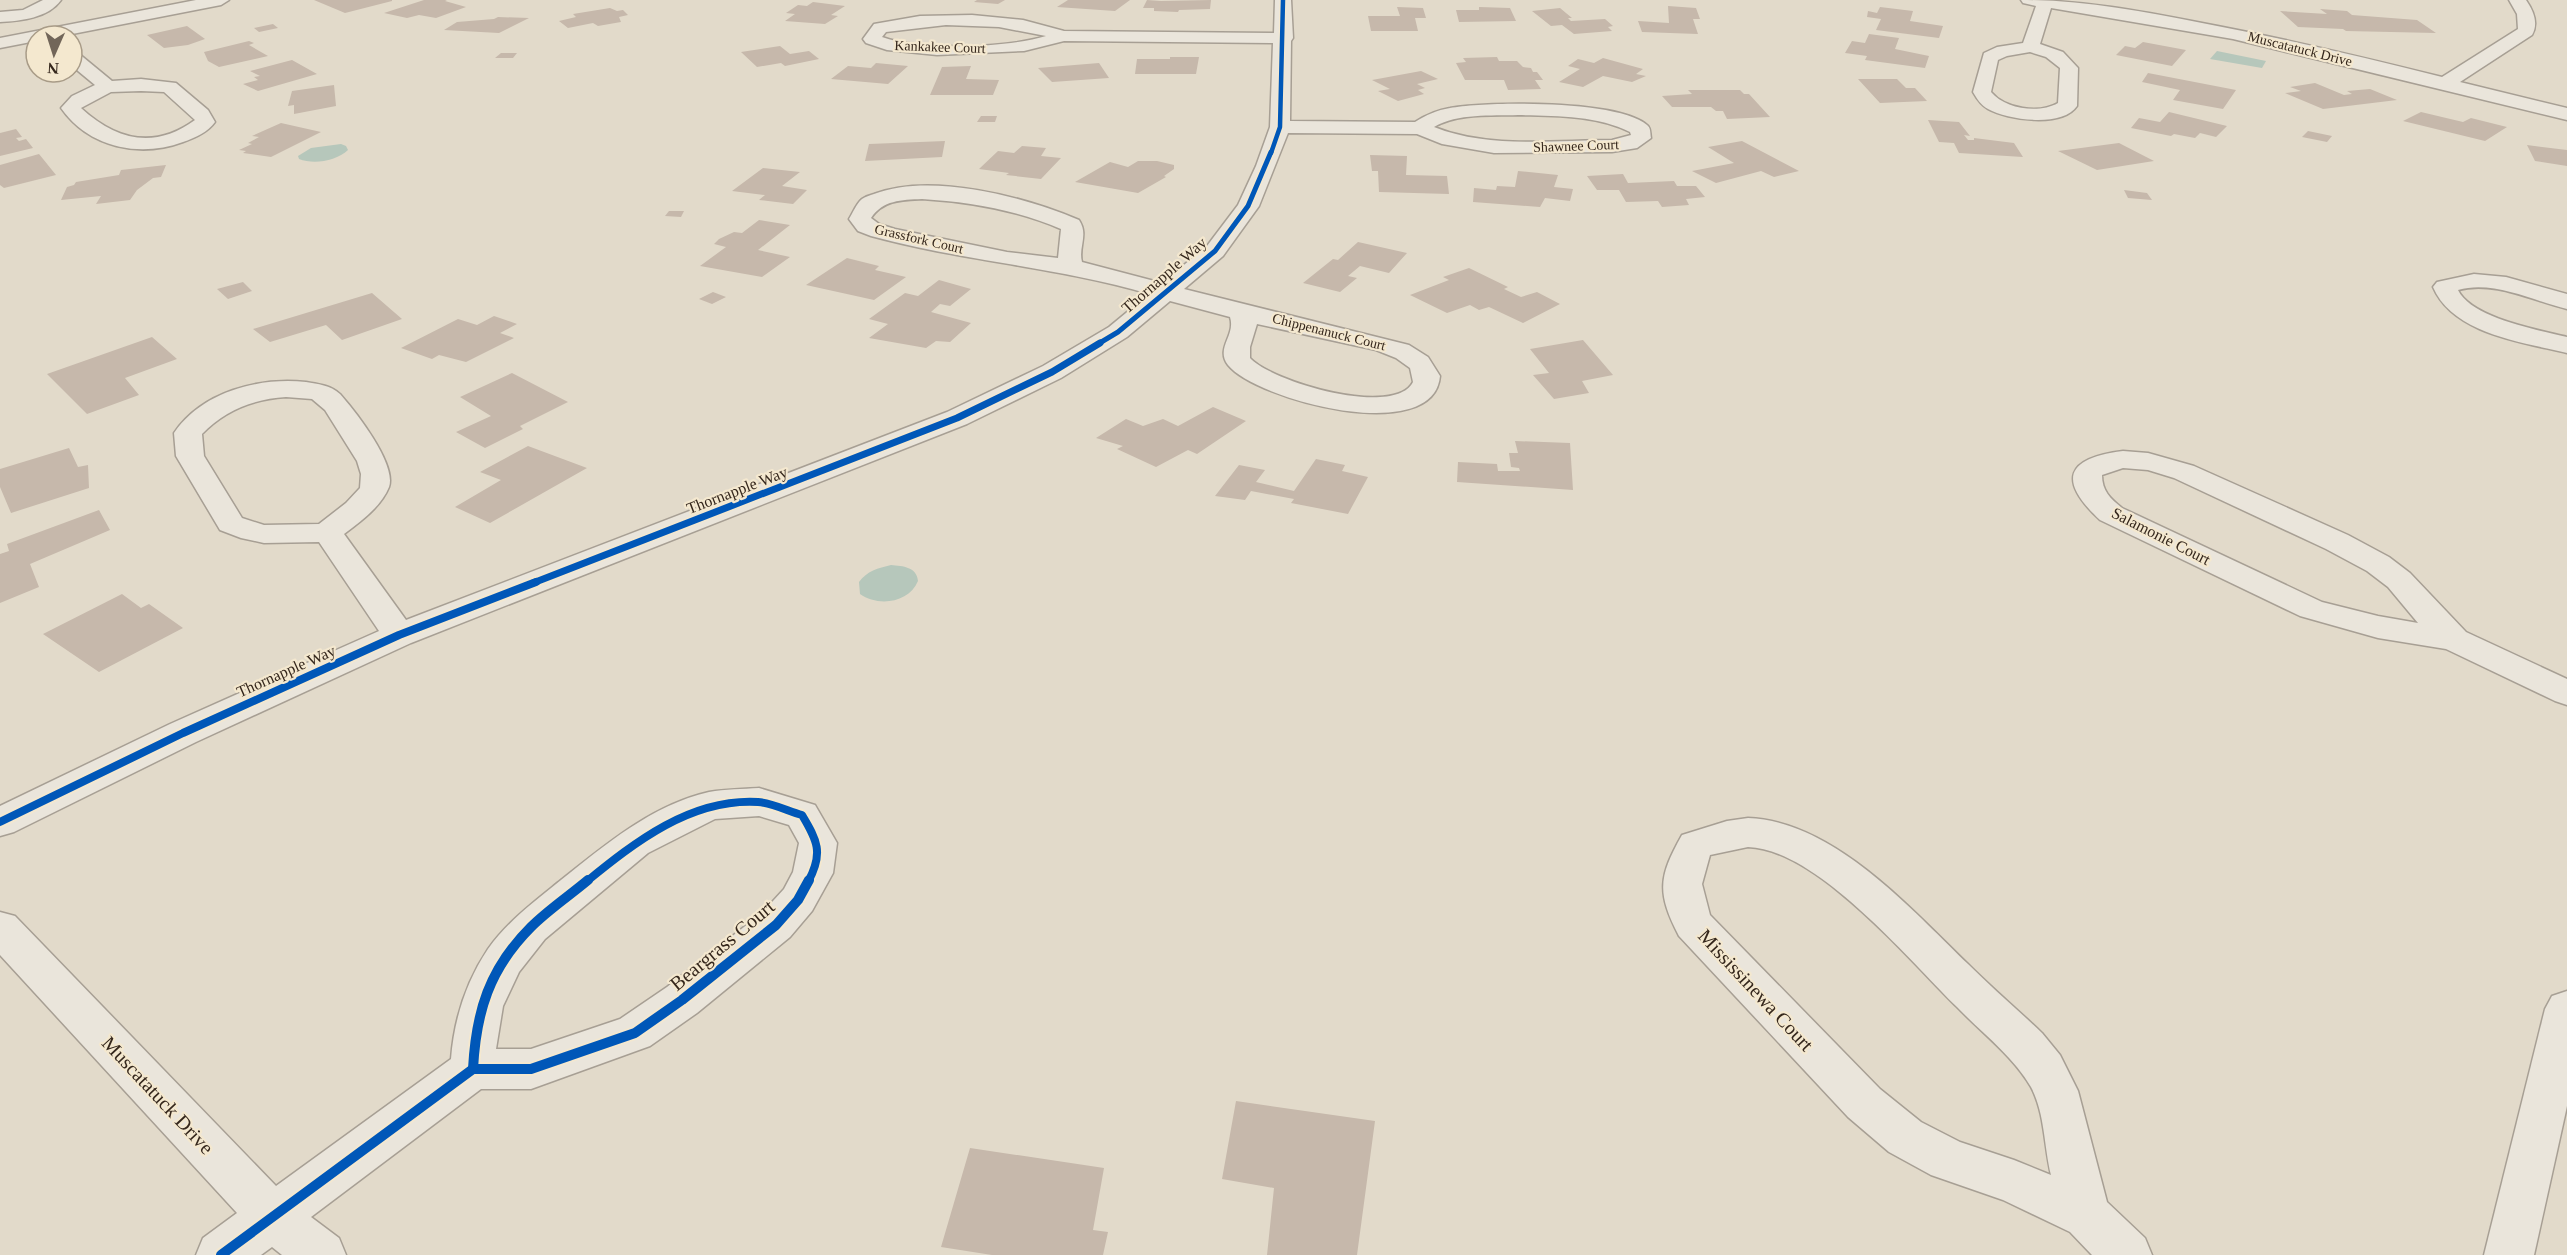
<svg xmlns="http://www.w3.org/2000/svg" width="2567" height="1255" font-family="Georgia,serif">
  <style>
    .water { fill: #b6c7bb }
    .building { fill: #c6b8ab }
    .lines { fill: none; stroke-linecap: round; stroke-linejoin: round }
    .minor-casing { stroke: #a79f94; stroke-width: 3 }
    .minor { fill: #eae5db; fill-rule: evenodd }
    .cycleway-far4-casing { stroke: #f4e8cf; stroke-width: 7 }
    .cycleway-far3-casing { stroke: #f4e8cf; stroke-width: 8 }
    .cycleway-far2-casing { stroke: #f4e8cf; stroke-width: 10 }
    .cycleway-far1-casing { stroke: #f4e8cf; stroke-width: 12 }
    .cycleway-casing { stroke: #f4e8cf; stroke-width: 14 }
    .cycleway-far4 { stroke: #0057b8; stroke-width: 4.5 }
    .cycleway-far3 { stroke: #0057b8; stroke-width: 5 }
    .cycleway-far2 { stroke: #0057b8; stroke-width: 7 }
    .cycleway-far1 { stroke: #0057b8; stroke-width: 8 }
    .cycleway { stroke: #0057b8; stroke-width: 10 }
    .labels { text-anchor: middle; dominant-baseline: central; stroke-width: 4.5; stroke-linejoin: round; paint-order: stroke }
    .far-street-label { font-size: 14px; fill: #35271c; stroke: #f4e8cf }
    .street-label { font-size: 16px; fill: #35271c; stroke: #f4e8cf }
    .near-street-label { font-size: 20px; fill: #35271c; stroke: #f4e8cf }
  </style>
  <rect width="100%" height="100%" fill="#e2daca"/>
  <g class="water">
    <polygon points="2217,51 2266,61 2262,68 2210,59"/>
    <path d="M341,144L346,146L348,150C336,161 314,165 299,159L298,156L311,148Z"/>
    <path d="M891,565C903,566 917,567 918,581C909,603 878,607 860,594L859,582C867,571 878,568 891,565Z"/>
  </g>
  <g class="building">
    <polygon points="314,0 392,0 392,1 345,13"/>
    <polygon points="424,0 447,0 445,1 466,7 436,18 419,15 407,18 384,13"/>
    <polygon points="977,0 1005,0 998,4 974,2"/>
    <polygon points="1068,0 1130,0 1115,11 1057,7"/>
    <polygon points="1147,0 1161,1 1211,0 1210,9 1179,10 1178,12 1154,11 1154,8 1143,8"/>
    <polygon points="813,2 845,6 831,15 838,16 825,24 785,21 795,14 786,13 798,5 807,6"/>
    <polygon points="1668,6 1696,8 1700,19 1693,19 1698,34 1642,32 1638,21 1669,23"/>
    <polygon points="1397,7 1423,8 1426,18 1415,18 1418,31 1371,31 1368,16 1400,16"/>
    <polygon points="1479,7 1510,8 1516,21 1459,22 1456,10 1479,10"/>
    <polygon points="1880,7 1913,11 1910,21 1943,26 1939,38 1876,30 1881,19 1867,17 1868,11 1877,13"/>
    <polygon points="610,8 617,11 623,10 628,15 619,17 621,22 598,26 593,23 568,28 559,21 576,17 573,14"/>
    <polygon points="1560,8 1572,18 1568,18 1571,21 1605,19 1613,26 1608,27 1612,31 1574,34 1562,25 1551,26 1532,11"/>
    <polygon points="2320,9 2347,11 2352,15 2417,20 2436,33 2346,31 2343,29 2298,27 2280,11 2327,14"/>
    <polygon points="498,17 529,18 499,33 444,30 457,22 494,19"/>
    <polygon points="273,24 278,28 259,32 254,28"/>
    <polygon points="187,26 205,39 188,45 164,48 147,35"/>
    <polygon points="1869,34 1899,38 1895,49 1929,56 1925,68 1865,60 1867,56 1845,53 1852,41 1865,43"/>
    <polygon points="249,41 254,43 249,45 268,56 219,67 208,61 204,52"/>
    <polygon points="2143,42 2186,50 2172,66 2116,55 2125,46 2135,48"/>
    <polygon points="780,46 790,54 809,51 819,59 785,66 781,63 757,67 741,52"/>
    <polygon points="501,53 517,53 513,58 495,58"/>
    <polygon points="1170,57 1199,57 1196,74 1135,74 1137,59 1170,59"/>
    <polygon points="1497,57 1499,61 1517,61 1523,67 1531,68 1533,72 1537,72 1543,80 1535,80 1541,89 1508,90 1504,80 1465,80 1456,63 1466,62 1463,58"/>
    <polygon points="1603,58 1643,69 1636,74 1646,76 1632,82 1603,76 1583,87 1559,82 1580,69 1568,66 1578,59 1594,63"/>
    <polygon points="292,60 317,74 258,91 243,84 258,80 254,77 260,76 250,71"/>
    <polygon points="876,63 908,66 888,84 831,79 848,66 871,68"/>
    <polygon points="1099,63 1109,78 1052,82 1038,68"/>
    <polygon points="971,66 966,79 999,80 993,95 930,95 942,67"/>
    <polygon points="1421,71 1438,79 1417,84 1425,88 1418,90 1424,94 1398,101 1378,91 1390,89 1372,80"/>
    <polygon points="2148,73 2236,90 2223,109 2173,100 2180,90 2142,82"/>
    <polygon points="1858,79 1897,79 1906,88 1915,88 1927,101 1880,103"/>
    <polygon points="2315,83 2344,95 2352,94 2347,91 2370,89 2397,100 2323,109 2285,93 2301,91 2290,87"/>
    <polygon points="334,85 336,106 294,114 294,105 288,106 292,91"/>
    <polygon points="1688,90 1740,90 1744,94 1749,94 1770,117 1727,119 1723,111 1716,111 1711,107 1672,107 1662,96 1692,94"/>
    <polygon points="2169,112 2227,126 2216,137 2200,133 2195,138 2174,134 2171,136 2131,128 2139,118 2160,122"/>
    <polygon points="2421,112 2463,122 2471,118 2507,127 2485,141 2403,121"/>
    <polygon points="981,116 997,116 995,122 977,122"/>
    <polygon points="1928,120 1959,122 1970,136 1964,135 1968,140 1974,140 1974,138 2014,143 2023,157 1959,153 1954,143 1939,142"/>
    <polygon points="281,123 321,132 271,157 243,153 246,151 239,150 252,144 248,143 259,137 252,136"/>
    <polygon points="16,129 22,137 16,138 19,141 26,139 33,148 0,156 0,133"/>
    <polygon points="2308,131 2332,136 2327,142 2302,137"/>
    <polygon points="945,141 942,157 865,161 869,144"/>
    <polygon points="1742,141 1799,171 1774,177 1761,171 1716,183 1692,171 1734,163 1708,147"/>
    <polygon points="2119,143 2154,161 2097,170 2058,151"/>
    <polygon points="2527,145 2567,150 2567,166 2535,161"/>
    <polygon points="1022,146 1046,148 1041,156 1061,158 1041,179 1006,175 1009,173 979,169 998,151 1014,153"/>
    <polygon points="39,154 56,175 4,188 0,185 0,165"/>
    <polygon points="1370,155 1407,156 1406,175 1447,176 1449,194 1379,192 1378,171 1372,171"/>
    <polygon points="1138,161 1157,161 1174,165 1174,169 1164,176 1166,177 1138,193 1075,182 1110,162 1128,167"/>
    <polygon points="166,165 161,177 153,178 137,190 130,200 96,204 101,196 61,200 67,187 74,185 76,182 119,175 121,170"/>
    <polygon points="763,168 800,172 782,186 807,190 793,204 759,200 765,195 732,191"/>
    <polygon points="1518,171 1558,175 1554,187 1573,189 1570,201 1545,198 1540,207 1473,202 1474,188 1496,190 1497,186 1515,187"/>
    <polygon points="1623,174 1628,183 1674,181 1677,186 1696,186 1705,197 1686,199 1689,205 1662,207 1658,201 1626,202 1619,190 1597,190 1587,176"/>
    <polygon points="2124,190 2147,193 2152,200 2128,198"/>
    <polygon points="669,211 684,211 681,217 665,216"/>
    <polygon points="759,220 790,225 758,250 790,257 762,277 700,266 726,247 714,244 719,239 734,232 742,233"/>
    <polygon points="1358,242 1407,253 1389,273 1360,266 1348,276 1357,278 1340,292 1303,283 1333,259 1338,260"/>
    <polygon points="847,258 879,266 875,270 906,277 874,300 806,285"/>
    <polygon points="1469,268 1508,287 1504,289 1521,297 1537,292 1560,304 1523,323 1489,307 1479,310 1470,305 1447,313 1410,295 1449,280 1443,277"/>
    <polygon points="939,280 971,289 950,306 940,304 931,312 971,323 950,342 936,341 926,348 869,338 888,324 869,319 905,293 918,296"/>
    <polygon points="243,282 252,291 228,299 217,289"/>
    <polygon points="713,292 726,297 712,304 699,299"/>
    <polygon points="372,293 402,319 342,340 326,325 270,342 253,329"/>
    <polygon points="494,316 517,324 500,333 514,338 466,362 439,355 432,359 401,348 458,319 477,325"/>
    <polygon points="152,337 177,359 125,378 139,395 87,414 47,374"/>
    <polygon points="1583,340 1613,375 1582,381 1589,393 1554,399 1533,375 1549,373 1530,349"/>
    <polygon points="512,373 568,402 520,426 523,429 485,448 456,432 491,416 460,397"/>
    <polygon points="1213,407 1246,421 1197,454 1188,450 1156,467 1117,449 1123,446 1096,438 1126,419 1143,426 1163,419 1178,426"/>
    <polygon points="1515,441 1570,443 1573,490 1457,482 1458,462 1497,464 1498,471 1520,471 1519,468 1511,467 1509,453 1518,453"/>
    <polygon points="528,446 587,468 490,523 455,507 501,480 480,472"/>
    <polygon points="69,448 78,467 88,465 89,488 11,513 0,487 0,469"/>
    <polygon points="1316,459 1345,465 1342,471 1368,477 1348,514 1291,503 1294,499 1251,491 1245,500 1215,496 1239,465 1265,470 1256,482 1294,491"/>
    <polygon points="99,510 110,530 30,564 39,587 0,603 0,554 9,551 7,544"/>
    <polygon points="122,594 141,608 149,604 183,628 99,672 43,634"/>
    <polygon points="1236,1101 1375,1121 1357,1255 1267,1255 1274,1188 1222,1179"/>
    <polygon points="970,1148 1104,1168 1093,1230 1108,1232 1103,1255 992,1255 941,1247"/>
  </g>
  <g class="lines">
    <defs>
      <g id="minor">
        <path d="M43,0H61C48,18 21,21 0,22V12L23,10Z"/>
        <polygon points="196,0 229,0 221,5 62,36 36,36 36,41 0,48 0,38"/>
        <path d="M1275,0H1291L1293,38L1291,41L1290,121L1415,122C1426,115 1437,110 1450,108C1487,101 1619,100 1647,125C1651,128 1650,133 1651,138L1637,148L1612,152L1494,153L1442,144L1417,134L1288,133L1259,206L1223,256L1184,289L1409,345L1428,357L1440,376C1434,447 1256,400 1228,365C1215,348 1236,336 1230,317L1170,301L1127,337L1061,378L967,424L411,643L196,742L14,832L0,836V806L170,724L379,631L319,542L264,543L241,538L220,530L176,456L174,433C202,392 258,377 306,382C318,384 330,385 340,394C355,411 397,464 389,487C381,507 360,522 344,534L406,620L947,412L1043,366L1109,327L1149,294C1058,267 962,261 871,236L858,231L849,219C853,213 856,204 862,199C865,197 870,195 874,194C931,172 1025,197 1079,220C1089,235 1078,247 1082,262L1162,283L1207,246L1238,205L1256,166L1270,127L1273,43L1064,41L1024,51L937,55L887,50L866,43L863,39L874,24L920,16L972,15L1023,20L1064,31L1274,33ZM946,25L999,27L1046,36C1007,48 920,51 882,37L886,32ZM1518,115C1555,116 1597,115 1630,132L1631,135L1612,140C1554,140 1489,149 1434,127C1458,113 1491,116 1518,115ZM922,199C970,202 1017,210 1061,229L1058,258L1007,252L895,229L879,224L871,218C883,200 901,200 922,199ZM1257,324L1376,350L1396,358L1410,368L1413,382C1395,418 1272,382 1250,358V347ZM286,397L312,399L325,410L357,461L361,474L360,488L346,503L319,524L264,525L242,518L204,456L202,434C225,410 254,399 286,397Z"/>
        <path d="M2021,0C2082,0 2141,11 2202,23C2282,38 2362,57 2442,77L2518,29L2517,14L2509,0H2526C2533,10 2539,23 2532,35L2460,82L2567,108V120L2233,39L2051,8L2040,44L2063,52L2078,68L2077,106C2062,128 2008,120 1988,109C1981,105 1977,99 1973,92L1984,53L1997,47L2023,43L2036,6L2023,3ZM2030,52L2046,57L2060,68L2058,103C2039,114 2005,109 1991,92L1998,60L2007,56Z"/>
        <path d="M72,52L78,53L112,81L141,79L176,83L208,110L215,122C208,132 195,138 183,142C140,158 89,148 61,108L72,96L95,85L72,66ZM141,91L164,92L195,120C154,150 116,140 81,108L111,92Z"/>
        <path d="M2474,274L2506,277L2567,294V309C2533,301 2494,280 2458,290C2471,318 2539,330 2567,337V353C2522,342 2453,334 2433,287L2437,282Z"/>
        <path d="M2123,451L2148,453L2194,466L2348,535L2389,557L2410,573L2466,632L2567,679V705L2555,701L2446,649L2378,638L2300,616L2100,520C2057,480 2066,458 2123,451ZM2123,468L2148,470L2174,478L2326,549L2367,571L2388,587L2418,623L2378,616L2322,602L2122,508C2110,498 2102,491 2102,475Z"/>
        <path d="M759,788L815,805L837,843L833,873L812,911L790,937L697,1013L650,1046L531,1089H481L311,1217L339,1238L346,1255H282L272,1247L261,1255H196L203,1238L237,1213L0,955V912L15,916L276,1186L451,1059C454,1020 466,982 488,949C508,921 535,901 561,880C605,845 652,805 709,792C725,789 743,789 759,788ZM759,816L789,825L799,843L793,872L784,889L762,913L667,987L620,1019L531,1049H496L503,1006L519,972L545,939L648,853L715,819Z"/>
        <path d="M1748,818C1833,821 1911,909 1968,964C1992,988 2018,1010 2042,1033L2060,1055L2078,1091L2107,1202L2145,1238L2152,1255H2092L2070,1232L2003,1200L1931,1175L1889,1152L1848,1117L1679,936C1656,892 1659,876 1682,835L1727,821ZM1748,847C1817,849 1909,960 1957,1007C1982,1033 2013,1056 2031,1087C2045,1113 2044,1147 2051,1175L2014,1160L1960,1142L1921,1122L1880,1089L1710,915L1702,884L1710,855Z"/>
        <polygon points="2567,991 2567,1106 2534,1255 2484,1255 2545,1009 2552,996"/>
      </g>
    </defs>
    <use href="#minor" class="minor-casing"/>
    <use href="#minor" class="minor"/>
    <defs>
      <polyline id="cycleway-far4" points="1271,153 1280,127 1283,0"/>
      <polyline id="cycleway-far3" points="1098,344 1118,332 1215,251 1248,206 1271,152"/>
      <polyline id="cycleway-far2" points="533,583 957,418 1052,372 1100,343"/>
      <g id="cycleway-far1">
        <polyline points="0,822 183,733 399,635 536,582"/>
        <path d="M586,882C635,842 691,798 758,802C772,803 788,811 802,815C817,840 824,853 808,882"/>
      </g>
      <g id="cycleway">
        <polyline points="473,1069 531,1069 635,1033 682,1000 776,925 798,900 809,880"/>
        <path d="M473,1069C476,1012 489,969 531,927C548,910 569,896 588,880"/>
        <polyline points="221,1255 473,1069"/>
      </g>
    </defs>
    <use href="#cycleway-far4" class="cycleway-far4-casing"/>
    <use href="#cycleway-far3" class="cycleway-far3-casing"/>
    <use href="#cycleway-far2" class="cycleway-far2-casing"/>
    <use href="#cycleway-far1" class="cycleway-far1-casing"/>
    <use href="#cycleway" class="cycleway-casing"/>
    <use href="#cycleway-far4" class="cycleway-far4"/>
    <use href="#cycleway-far3" class="cycleway-far3"/>
    <use href="#cycleway-far2" class="cycleway-far2"/>
    <use href="#cycleway-far1" class="cycleway-far1"/>
    <use href="#cycleway" class="cycleway"/>
  </g>
  <g class="labels">
    <g class="far-street-label">
      <text transform="translate(940 47) rotate(2)">Kankakee Court</text>
      <text transform="translate(2300 49) rotate(14)">Muscatatuck Drive</text>
      <text transform="translate(1576 146) rotate(-2)">Shawnee Court</text>
      <text transform="translate(919 239) rotate(13)">Grassfork Court</text>
      <text transform="translate(1329 332) rotate(14)">Chippenanuck Court</text>
    </g>
    <g class="street-label">
      <text transform="translate(1164 275) rotate(-41)">Thornapple Way</text>
      <text transform="translate(737 490) rotate(-21)">Thornapple Way</text>
      <text transform="translate(2161 536) rotate(27)">Salamonie Court</text>
      <text transform="translate(286 671) rotate(-24)">Thornapple Way</text>
    </g>
    <g class="near-street-label">
      <text transform="translate(722 945) rotate(-40)">Beargrass Court</text>
      <text transform="translate(1756 990) rotate(47)">Mississinewa Court</text>
      <text transform="translate(158 1095) rotate(47)">Muscatatuck Drive</text>
    </g>
  </g>
  <g transform="translate(54 54) rotate(183)"><circle r="28" fill="#f4e8cf" stroke="#a89b87" stroke-width="1.5"/>
  <path d="M0-4.5L10 22L0 15L-10 22Z" fill="#726659"/>
  <text y="-9" font-size="16" font-weight="bold" text-anchor="middle" fill="#35271c">N</text>
  </g>
</svg>
